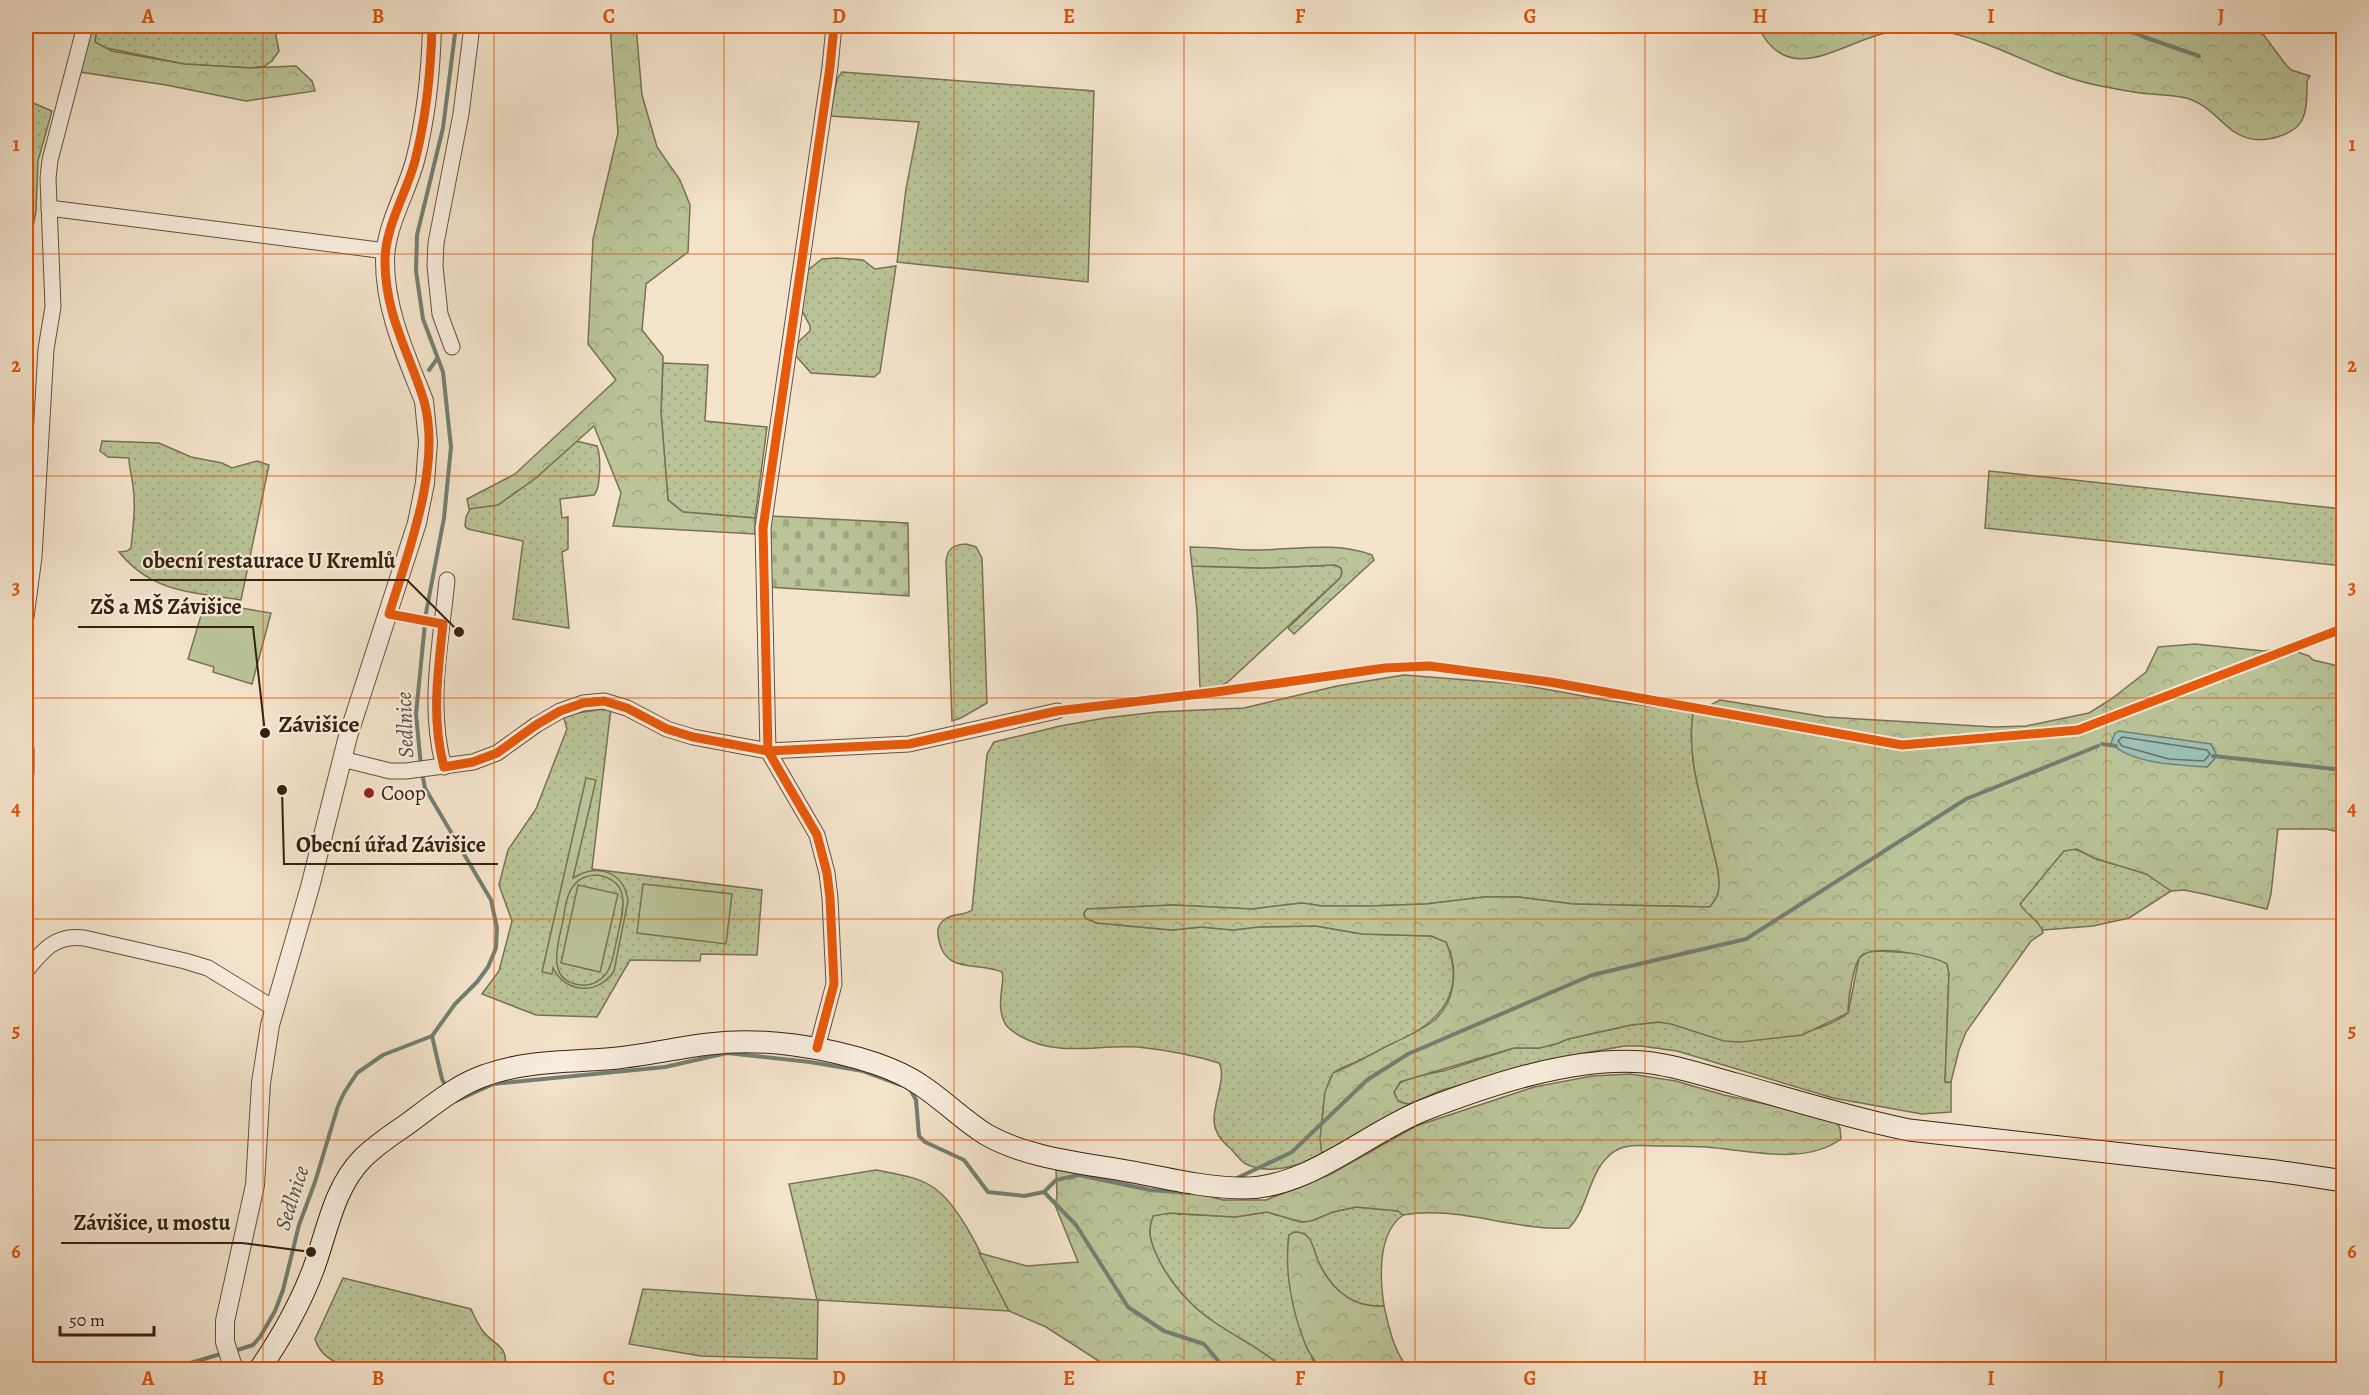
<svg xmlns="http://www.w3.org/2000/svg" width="2369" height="1395" font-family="Alegreya,serif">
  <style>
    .grass { fill: url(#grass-dots); stroke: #787252; stroke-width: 1.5 }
    .forest { fill: url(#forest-crowns); stroke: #787252; stroke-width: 1.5; fill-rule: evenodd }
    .cemetery { fill: url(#cemetery-stones); stroke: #787252; stroke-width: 1.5 }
    .garden { fill: #bac498; stroke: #787252; stroke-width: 1.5; fill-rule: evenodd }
    .water { fill: #9cbfb6; stroke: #737f72; stroke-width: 1.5 }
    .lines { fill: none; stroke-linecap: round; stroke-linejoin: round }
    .shore { stroke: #697062; stroke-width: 1.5 }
    .stream { stroke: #737f72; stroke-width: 4 }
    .minor-casing { stroke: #66513d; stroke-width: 17 }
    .tertiary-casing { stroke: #66513d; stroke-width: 20 }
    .secondary-casing { stroke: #36200d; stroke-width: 23 }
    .minor { stroke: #f8edde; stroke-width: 15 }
    .tertiary { stroke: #f8edde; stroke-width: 18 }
    .secondary { stroke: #f8edde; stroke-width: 21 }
    .cycleway-casing { stroke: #f8edde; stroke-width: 13 }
    .cycleway { stroke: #e8590c; stroke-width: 9 }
    .grid { fill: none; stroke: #df560c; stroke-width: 1.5; stroke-opacity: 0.55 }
    .poi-dot { fill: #8f2418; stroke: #f8edde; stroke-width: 2 }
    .labels { text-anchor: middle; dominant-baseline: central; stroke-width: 4.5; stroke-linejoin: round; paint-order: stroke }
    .poi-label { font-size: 21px; fill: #36200d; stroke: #f8edde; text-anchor: start }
    .water-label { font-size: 22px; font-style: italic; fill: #555040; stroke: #f8edde }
    .quarter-label { font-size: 24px; font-weight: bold; fill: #36200d; stroke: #f8edde }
    .leader { fill: none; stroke: #36200d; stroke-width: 2 }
    .callout-dot { fill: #36200d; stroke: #f8edde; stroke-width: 2 }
    .callout-label { font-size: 22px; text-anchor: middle; font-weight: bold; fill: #36200d; stroke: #f8edde; stroke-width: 4.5; stroke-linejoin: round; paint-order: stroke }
    .neatline { fill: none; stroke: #df560c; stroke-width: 2 }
    .grid-label { font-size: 20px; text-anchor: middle; font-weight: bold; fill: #df560c }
  </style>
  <defs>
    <pattern id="grass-dots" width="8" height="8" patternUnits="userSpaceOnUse" patternTransform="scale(1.5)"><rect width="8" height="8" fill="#bac498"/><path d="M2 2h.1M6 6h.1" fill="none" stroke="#a0a882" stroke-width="1.8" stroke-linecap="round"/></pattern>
    <pattern id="forest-crowns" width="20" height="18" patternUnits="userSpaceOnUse" patternTransform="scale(1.5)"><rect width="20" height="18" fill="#bac498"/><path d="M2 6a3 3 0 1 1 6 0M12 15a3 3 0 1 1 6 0" fill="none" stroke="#a0a882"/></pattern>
    <pattern id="cemetery-stones" width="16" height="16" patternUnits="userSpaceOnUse" patternTransform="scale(1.5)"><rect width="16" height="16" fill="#bac498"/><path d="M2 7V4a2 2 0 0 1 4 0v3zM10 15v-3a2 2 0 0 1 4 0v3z" fill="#a0a882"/></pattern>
  </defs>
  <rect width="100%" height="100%" fill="#f4e4cc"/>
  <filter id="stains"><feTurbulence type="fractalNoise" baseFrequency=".00333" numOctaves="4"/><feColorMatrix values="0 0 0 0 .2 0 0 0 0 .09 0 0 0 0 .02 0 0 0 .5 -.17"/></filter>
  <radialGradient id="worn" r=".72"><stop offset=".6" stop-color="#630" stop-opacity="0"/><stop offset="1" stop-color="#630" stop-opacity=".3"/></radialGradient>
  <g class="grass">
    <polygon points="97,26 277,26 276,36 279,51 272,61 265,66 251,68 184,64 102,47 95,42"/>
    <polygon points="842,72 1094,91 1088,282 897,262 906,189 919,122 830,116 837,79"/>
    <polygon points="26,100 52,111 38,161 36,211 26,265"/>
    <path d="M837,258L863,260L875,269L896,266L880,372L874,377L811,373L796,356C797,339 799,342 810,331V326L799,305L803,274L822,259Z"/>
    <polygon points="663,363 708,365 705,421 767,427 755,518 683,512 668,500 661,412"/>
    <path d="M102,441L159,443L191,457L222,463L232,468L257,461L269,465L241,600C192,592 152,593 119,552L127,551L131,548C133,527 136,506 133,486C132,476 129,467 129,458L108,457L100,451Z"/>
    <path d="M576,441L597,446C601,455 601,488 594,495L560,499L562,518L568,517V549L562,552L569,628L513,619L523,541L468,529L465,526L466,517L471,507L498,505L537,477Z"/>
    <polygon points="1989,471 2343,509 2343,566 1985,528"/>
    <path d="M966,544L976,547L982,558L987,703L961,718L952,721L946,561C948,548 953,545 966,544Z"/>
    <polygon points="1335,565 1341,568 1342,573 1340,578 1228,682 1219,687 1200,688 1197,611 1192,566 1262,568"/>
    <path d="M1404,675L1517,684L1611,701L1686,711L1693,714C1686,758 1703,803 1712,846C1715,858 1720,873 1719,886C1719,895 1715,900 1710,907L1573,904L1518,897H1484L1426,904L1369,906H1322L1302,903L1252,909L1173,905L1087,909L1084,913L1085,918L1097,923L1172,930L1201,927L1233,930L1258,927L1316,926L1362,934L1431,936L1446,942C1450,951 1452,959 1453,969C1458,1023 1397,1041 1358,1061C1351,1065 1337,1068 1333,1074C1322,1089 1320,1135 1322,1155C1300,1165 1270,1176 1246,1164C1240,1161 1235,1153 1230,1148C1221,1141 1215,1133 1214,1121C1213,1104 1227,1076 1219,1063C1193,1055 1166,1050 1138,1047C1096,1044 1059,1058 1020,1036C1015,1033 1010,1030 1006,1025C994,1006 1006,981 1002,972C977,961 943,976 938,935C937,928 939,923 945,919C953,913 964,916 972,910L987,754L994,742L1060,726L1105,718L1157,712L1244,708L1337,686Z"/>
    <polygon points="611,708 592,869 762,890 757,955 701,954 700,961 630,960 597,1017 536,1015 482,994 499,971 512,921 499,885 508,850 536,809 567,729 563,715"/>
    <path d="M2070,849C2081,849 2088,856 2097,859C2121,868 2154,870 2171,891L2129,918L2093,926L2043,930L2024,912L2020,904L2058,856L2064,850Z"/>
    <path d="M1881,951C1903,953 1928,951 1947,964L1949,973L1945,1082H1951V1112L1922,1114L1833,1098L1677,1051L1641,1046H1625L1573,1055L1442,1090L1410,1104L1401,1103L1397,1100L1394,1092L1400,1083L1410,1078L1447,1070L1514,1048H1539L1556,1044L1568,1039L1631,1025L1659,1022L1776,1037C1796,1037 1832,1026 1848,1013L1859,958L1868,952Z"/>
    <path d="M876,1170C897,1174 922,1177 938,1191C967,1215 991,1276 1009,1311L818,1300L817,1359L701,1356L629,1344L643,1289L817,1300L789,1184Z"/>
    <path d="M1356,1207L1399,1211L1403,1215C1377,1234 1380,1279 1384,1306C1352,1308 1331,1289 1318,1261C1315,1254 1313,1245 1309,1239C1305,1232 1296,1230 1289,1235C1283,1279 1300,1319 1313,1360L1320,1370L1284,1369C1264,1350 1237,1338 1214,1322C1190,1306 1169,1282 1157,1256C1150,1241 1147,1231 1153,1216L1163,1213L1235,1217L1267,1212L1301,1222L1311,1221L1333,1212Z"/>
    <path d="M343,1278L471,1309C474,1316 478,1324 482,1330C491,1344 511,1345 504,1369L413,1370L408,1365L405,1369C375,1370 326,1374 315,1339Z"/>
  </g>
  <g class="forest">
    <polygon points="88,26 97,26 95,42 112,51 184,64 251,68 296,66 312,81 315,91 246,101 166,85 80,72"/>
    <polygon points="610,26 636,26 642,95 657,147 680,180 690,205 688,252 646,284 642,330 663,356 661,412 668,500 683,512 755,518 755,534 613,526 621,493 594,426 537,477 498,505 469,509 467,499 515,474 616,380 588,344 593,239 618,133"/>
    <path d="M1758,26H2257L2286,65L2291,70L2310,76L2307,81C2307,116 2306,132 2268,139C2256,141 2243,138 2233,131C2217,119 2207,104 2186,98C2171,94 2155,95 2141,93C2126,91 2111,88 2096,85C2057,77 2023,58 1986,44C1955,32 1926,26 1893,31C1846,39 1788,92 1758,26Z"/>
    <path d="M1190,547C1212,547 1234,550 1256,550C1295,550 1335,541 1372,555L1374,560L1294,634L1288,628L1340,578L1342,573L1341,568L1335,565L1262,568L1192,566Z"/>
    <path d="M2195,644L2264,651L2285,648L2309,656L2313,660L2343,667V833L2326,829H2278L2271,894L2267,909L2204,894L2184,890L2171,891L2146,874L2094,858L2077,849L2064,851L2020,904C2026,915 2040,920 2043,933L2031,941L1966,1032L1959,1050L1951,1082H1945L1949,973L1947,964C1933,955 1872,943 1860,957C1853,967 1848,1000 1848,1013L1802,1035L1741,1042L1724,1041L1671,1024L1659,1022L1631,1025L1568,1039L1556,1044L1539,1048H1514L1400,1082L1394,1092C1397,1102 1400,1103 1410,1104L1322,1155L1320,1139L1325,1092L1333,1073C1352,1065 1369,1056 1387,1046C1402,1039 1418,1032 1432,1022C1456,1004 1459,968 1446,942L1431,936L1362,934L1316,926L1258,927L1233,930L1201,927L1172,930L1097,923L1085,918L1084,913L1087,909L1173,905L1252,909L1302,903L1322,906H1369L1426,904L1484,897H1518L1573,904L1710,907C1715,900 1719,895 1719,886C1720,873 1715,858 1712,846C1703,803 1686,758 1693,714L1720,700L1826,717L1994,727L2026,726L2089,713L2110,700L2146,672L2158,647ZM2167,740L2211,744L2217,756L2207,767Z"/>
    <path d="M1630,1074L1676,1081L1724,1095L1834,1119L1840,1128L1841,1139C1804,1166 1748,1150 1706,1147C1691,1146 1676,1146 1660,1146C1646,1146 1628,1143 1615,1151C1587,1170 1591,1205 1569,1228C1513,1231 1458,1205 1403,1215L1398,1211L1356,1207L1333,1212L1311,1221L1301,1222L1267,1212L1235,1217L1170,1213L1153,1216C1147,1231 1150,1241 1157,1256C1169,1282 1190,1306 1214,1322C1237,1338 1264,1350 1284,1369H1111L1046,1327L1009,1311L979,1253L1027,1266L1078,1262L1055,1205L1057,1197L1056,1170L1181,1189L1223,1200H1266L1329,1175L1416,1126L1534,1087L1592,1076Z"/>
    <path d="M1294,1232C1298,1232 1303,1232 1307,1236C1313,1241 1315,1254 1318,1261C1331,1289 1352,1308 1384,1306C1389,1327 1394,1353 1409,1369H1320C1316,1361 1309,1354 1306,1346C1292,1312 1284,1271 1289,1235Z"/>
  </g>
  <polygon class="cemetery" points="770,516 908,523 909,596 768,587"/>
  <g class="garden">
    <polygon points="205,602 271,613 252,684 213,672 214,667 188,659"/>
    <path d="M586,778L596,780L573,878C597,863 624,871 628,901L614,971C599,995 566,994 553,968L552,974L542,972ZM598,875C634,882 622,913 617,939C614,950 613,965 606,974C600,981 591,986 581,985C545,982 558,943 563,921C565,909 566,895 574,885C580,877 589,875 598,875Z"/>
    <polygon points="643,884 732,894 726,944 637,933"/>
    <polygon points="578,885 618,894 600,972 561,963"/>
  </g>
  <path class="water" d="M2119,731L2211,744L2217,756L2207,767C2179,765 2131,764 2111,743L2115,733Z"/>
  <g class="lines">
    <polygon class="shore" points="2122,737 2207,750 2210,754 2204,761 2169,759 2122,746 2118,741"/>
    <g class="stream">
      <polyline points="2120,26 2144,37 2199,56"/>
      <polyline points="429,370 437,359"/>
      <polyline points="2102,744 2116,746"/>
      <polyline points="2213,756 2344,770"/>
      <polyline points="421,766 416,714 426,613 444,518 451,447 443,372 423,319 416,271 417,235 443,128 456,26"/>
      <polyline points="432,1036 442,1079 446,1087"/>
      <polyline points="910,1089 916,1100 919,1136 925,1142 964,1160 988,1192 1024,1196 1044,1192 1076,1225 1128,1307 1164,1331 1204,1344 1226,1370"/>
      <polyline points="456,1101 493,1084 665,1067 727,1053 810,1062 863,1071 901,1085"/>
      <polyline points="1235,1179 1292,1152 1367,1080 1408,1054 1592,975 1746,939 1966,799 2098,746"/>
      <polyline points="1044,1192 1056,1180 1079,1175 1150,1190 1189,1193"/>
      <polyline points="234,1351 253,1345 260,1337 275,1311 283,1290 299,1225 315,1182 338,1106 344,1093 357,1073 383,1055 432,1036 455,1004 477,982 488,967 496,948 497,928 491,900 425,788 422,773"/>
      <polyline points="167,1370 224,1353"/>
    </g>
    <defs>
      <g id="minor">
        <polyline points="49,208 386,251"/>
        <polyline points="452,347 440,314 435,266 436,243 461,114 472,26"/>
        <polyline points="26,617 34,557 46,349 53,307 48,178 50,160 85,26"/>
        <polyline points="26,749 26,773"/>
        <polyline points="342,759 390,771 406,771 473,762 497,753 536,725 560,711 583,703 604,701 627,708 667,729 693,737 768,751 909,744 1057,711"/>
        <path d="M444,767C427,706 441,642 447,580"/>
        <path d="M26,971C43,950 56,934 84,938L185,961L208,968L275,1009"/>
        <polyline points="817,1048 834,984 830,898 827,873 817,835 768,751 763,528 830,67 834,26"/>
      </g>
      <path id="tertiary" d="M234,1370L225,1342V1321L255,1185L261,1083L270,1025L310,887L348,736L417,523L425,483L428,442L424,401C406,355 385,311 385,261C385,227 406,194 415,161C426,118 431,70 432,26"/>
      <path id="secondary" d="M259,1370C281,1338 299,1307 313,1270C327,1233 333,1189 362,1159C375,1146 391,1135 406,1125C432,1106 456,1085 486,1075C525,1061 566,1062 607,1059C642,1056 675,1048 709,1044C763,1037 826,1047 877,1064C891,1069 906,1075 919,1084C943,1099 962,1120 987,1135C1030,1159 1084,1163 1133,1172C1169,1179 1207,1188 1244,1188C1309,1188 1366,1133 1424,1110C1489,1085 1574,1056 1644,1062C1675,1065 1706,1076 1736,1084C1793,1100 1850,1118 1909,1130L2276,1171L2344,1181"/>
    </defs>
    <use href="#minor" class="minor-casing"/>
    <use href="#tertiary" class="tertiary-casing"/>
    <use href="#secondary" class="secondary-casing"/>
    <use href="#minor" class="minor"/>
    <use href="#tertiary" class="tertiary"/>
    <use href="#secondary" class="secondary"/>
    <defs>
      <g id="cycleway">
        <path d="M432,26C431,70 426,118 415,161C406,194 385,227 385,261C385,315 409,352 424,401C442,465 408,553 389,614L443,624C438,672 431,719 444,767L473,762L497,753L536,725L560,711L583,703L604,701L627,708L667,729L693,737L768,751L909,744L1057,711L1216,692L1385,668L1429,666L1550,682L1902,745L2078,730L2344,628"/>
        <polyline points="817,1048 834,984 830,898 827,873 817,835 768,751 763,528 830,67 834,26"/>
      </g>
    </defs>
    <use href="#cycleway" class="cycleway-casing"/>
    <use href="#cycleway" class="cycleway"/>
  </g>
  <path class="grid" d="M263,26V1370M494,26V1370M724,26V1370M954,26V1370M1184,26V1370M1415,26V1370M1645,26V1370M1875,26V1370M2106,26V1370M26,254H2344M26,476H2344M26,698H2344M26,919H2344M26,1140H2344"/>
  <circle class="poi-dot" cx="369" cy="793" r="6"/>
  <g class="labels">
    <g class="poi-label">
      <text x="381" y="793">Coop</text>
    </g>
    <g class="water-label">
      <text transform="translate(405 725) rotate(-92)">Sedlnice</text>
      <text transform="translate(292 1198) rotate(-72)">Sedlnice</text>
    </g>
    <g class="quarter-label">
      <text x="319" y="724">Závišice</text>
    </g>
  </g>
  <path class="leader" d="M459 632L407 580H130M265 733L253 627H78M282 790L284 864H498M311 1252L242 1243H61"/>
  <g class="callout-dot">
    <circle cx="459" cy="632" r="6"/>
    <circle cx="265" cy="733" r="6"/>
    <circle cx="282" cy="790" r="6"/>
    <circle cx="311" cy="1252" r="6"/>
  </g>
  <g class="callout-label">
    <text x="269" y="568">obecní restaurace U Kremlů</text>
    <text x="166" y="614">ZŠ a MŠ Závišice</text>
    <text x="391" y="852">Obecní úřad Závišice</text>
    <text x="152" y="1230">Závišice, u mostu</text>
  </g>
  <rect width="2369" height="1395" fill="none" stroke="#f4e4cc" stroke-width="66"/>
  <path d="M60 1326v9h94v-9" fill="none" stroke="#36200d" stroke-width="3"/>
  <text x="69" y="1326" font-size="18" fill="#36200d" stroke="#f8edde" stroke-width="4.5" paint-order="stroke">50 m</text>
  <rect x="33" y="33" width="2303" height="1329" class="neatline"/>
  <g class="grid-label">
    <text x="148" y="23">A</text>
    <text x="378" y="23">B</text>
    <text x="609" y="23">C</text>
    <text x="839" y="23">D</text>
    <text x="1069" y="23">E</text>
    <text x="1300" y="23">F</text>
    <text x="1530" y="23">G</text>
    <text x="1760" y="23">H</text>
    <text x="1991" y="23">I</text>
    <text x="2221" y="23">J</text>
    <text x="16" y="151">1</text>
    <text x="2352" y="151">1</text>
    <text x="16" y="372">2</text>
    <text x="2352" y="372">2</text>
    <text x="16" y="594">3</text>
    <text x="2352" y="594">3</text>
    <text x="16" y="815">4</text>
    <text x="2352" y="815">4</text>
    <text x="16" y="1037">5</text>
    <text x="2352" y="1037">5</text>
    <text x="16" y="1258">6</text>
    <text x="2352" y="1258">6</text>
    <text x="148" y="1385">A</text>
    <text x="378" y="1385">B</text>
    <text x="609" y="1385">C</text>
    <text x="839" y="1385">D</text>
    <text x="1069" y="1385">E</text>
    <text x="1300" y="1385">F</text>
    <text x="1530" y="1385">G</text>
    <text x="1760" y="1385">H</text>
    <text x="1991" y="1385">I</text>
    <text x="2221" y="1385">J</text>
  </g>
  <rect width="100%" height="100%" filter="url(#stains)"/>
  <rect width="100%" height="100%" fill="url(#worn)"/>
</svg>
